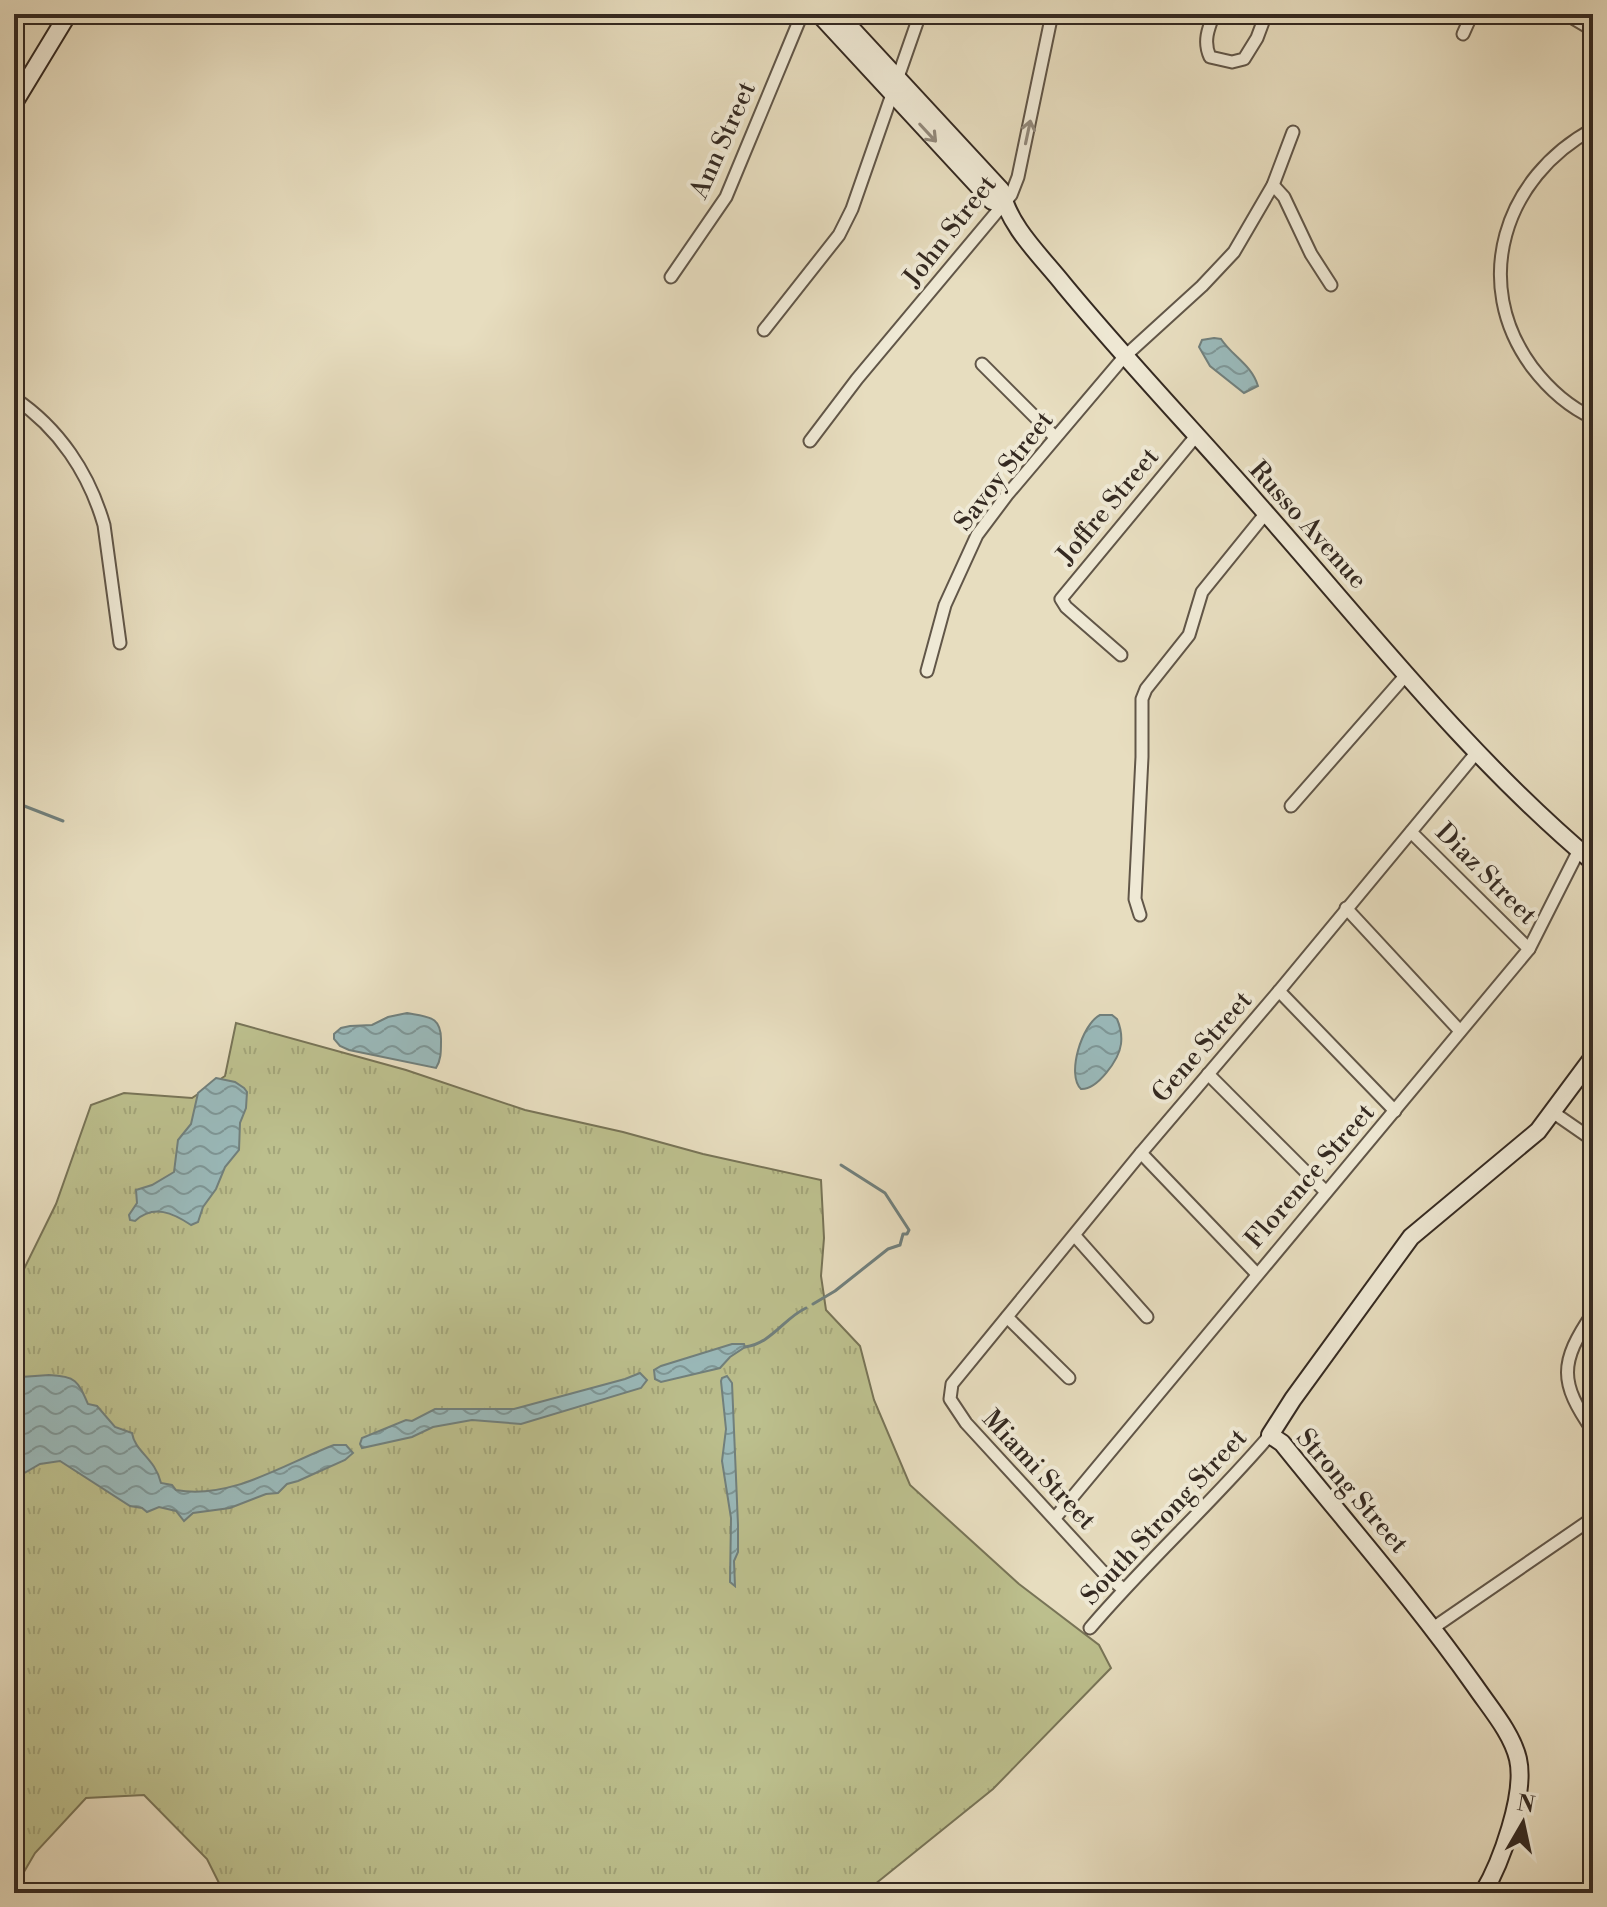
<svg xmlns="http://www.w3.org/2000/svg" width="1607" height="1907" font-family="'Libre Bodoni',serif">
  <style>
    .grass { fill: url(#grass-tufts); stroke: #787457; stroke-width: 2 }
    .water { fill: url(#water-waves); stroke: #71807d; stroke-width: 2 }
    .lines { fill: none; stroke-linecap: round; stroke-linejoin: round }
    .stream { stroke: #71807d; stroke-width: 3 }
    .street-casing { stroke: #615648; stroke-width: 15 }
    .secondary-casing { stroke: #342921; stroke-width: 20 }
    .street { stroke: #efe9d5; stroke-width: 11 }
    .secondary { stroke: #efe9d5; stroke-width: 16 }
    .oneway { stroke: #92897b }
    .labels { text-anchor: middle; dominant-baseline: central; stroke-width: 8; stroke-linejoin: round; paint-order: stroke }
    .street-label { font-size: 26px; fill: #342921; stroke: #efe9d5 }
  </style>
  <defs>
    <pattern id="grass-tufts" width="24" height="20" patternUnits="userSpaceOnUse" patternTransform="scale(2)"><rect width="24" height="20" fill="#bcbf8d"/><path d="M3 7l-1-3M5 7V3M7 7l1-3M15 17l-1-3M17 17v-4M19 17l1-3" fill="none" stroke="#a2a479"/></pattern>
    <pattern id="water-waves" width="16" height="10" patternUnits="userSpaceOnUse" patternTransform="scale(2)"><rect width="16" height="10" fill="#9ababb"/><path d="M0 5q4-4 8 0t8 0" fill="none" stroke="#7e9798"/></pattern>
  </defs>
  <rect width="100%" height="100%" fill="#e7ddbf"/>
  <filter id="stains"><feTurbulence type="fractalNoise" baseFrequency=".0025" numOctaves="4"/><feColorMatrix values="0 0 0 0 .2 0 0 0 0 .09 0 0 0 0 .02 0 0 0 .5 -.17"/></filter>
  <radialGradient id="worn" r=".72"><stop offset=".6" stop-color="#630" stop-opacity="0"/><stop offset="1" stop-color="#630" stop-opacity=".3"/></radialGradient>
  <polygon class="grass" points="236,1023 406,1070 525,1110 623,1132 703,1154 821,1180 824,1238 821,1276 826,1310 860,1346 874,1400 910,1485 1019,1584 1099,1645 1111,1668 993,1789 864,1893 224,1893 207,1859 144,1795 86,1798 35,1853 14,1889 14,1273 22,1273 56,1204 91,1105 124,1093 192,1098 225,1076"/>
  <g class="water">
    <path d="M1214,338L1221,339C1233,357 1251,364 1258,386L1244,393L1210,366L1199,347L1202,340Z"/>
    <path d="M407,1013C429,1017 442,1016 441,1042C441,1052 441,1060 436,1068L349,1050L340,1046L334,1039V1034L341,1028L350,1026L372,1025L388,1017Z"/>
    <path d="M1100,1015H1112L1117,1019C1120,1026 1122,1036 1121,1044C1119,1060 1097,1090 1081,1089C1066,1075 1082,1024 1100,1015Z"/>
    <path d="M216,1078L235,1082L244,1088L247,1092L246,1108L240,1123L239,1150L225,1167L216,1189L203,1207L198,1222L191,1225C173,1213 154,1204 135,1221L130,1220L129,1215L137,1203L136,1190L152,1185L174,1172L178,1140L191,1124L198,1093Z"/>
    <polygon points="732,1344 744,1344 745,1347 730,1357 720,1368 661,1382 655,1379 654,1370 661,1366"/>
    <polygon points="640,1373 647,1380 641,1388 521,1424 472,1420 433,1427 412,1437 362,1448 360,1444 362,1438 406,1420 412,1421 435,1409 514,1409 625,1379"/>
    <path d="M49,1375C76,1376 78,1381 88,1404L97,1406L115,1427L132,1433C135,1452 155,1458 161,1483L172,1485L176,1490C231,1500 284,1464 334,1445H346L353,1453L345,1460L298,1481L287,1484L278,1493L266,1494L230,1508L193,1513L184,1521L176,1511L159,1507L147,1512L142,1508L130,1506L60,1461L40,1464L14,1479V1381L21,1377Z"/>
    <polygon points="727,1376 732,1383 738,1525 738,1552 734,1561 735,1586 730,1582 731,1518 722,1461 726,1429 721,1381 722,1378"/>
  </g>
  <g class="lines">
    <g class="stream">
      <polyline points="14,802 63,821"/>
      <polyline points="813,1304 835,1291 888,1249 900,1245 903,1234 907,1234 909,1230 885,1193 841,1165"/>
      <path d="M745,1347C772,1343 784,1318 806,1308"/>
    </g>
    <defs>
      <g id="street">
        <path d="M1214,14C1208,29 1203,42 1210,57L1232,62L1244,59L1257,38L1266,14"/>
        <polyline points="1566,14 1593,30"/>
        <polyline points="1463,34 1472,14"/>
        <path d="M1593,129C1504,177 1470,283 1532,367C1548,388 1569,407 1593,418"/>
        <polyline points="1273,185 1284,197 1311,254 1331,285"/>
        <polyline points="671,277 726,197 802,14"/>
        <polyline points="764,330 839,235 852,209 920,14"/>
        <polyline points="982,364 1055,437"/>
        <path d="M14,398C59,428 89,473 104,525L120,643"/>
        <polyline points="810,441 857,379 1011,195 1018,177 1052,14"/>
        <polyline points="1121,655 1066,607 1061,599 1196,436"/>
        <polyline points="927,671 945,605 977,535 1007,495 1124,357 1202,286 1234,252 1273,185 1293,132"/>
        <polyline points="1291,806 1406,675"/>
        <polyline points="1411,832 1529,949"/>
        <polyline points="1346,908 1460,1031"/>
        <polyline points="1140,915 1135,899 1142,757 1142,699 1146,689 1189,635 1202,592 1266,513"/>
        <polyline points="1279,991 1395,1111"/>
        <polyline points="1208,1074 1326,1192"/>
        <polyline points="1554,1113 1593,1140"/>
        <polyline points="1141,1153 1256,1273"/>
        <polyline points="1075,1236 1147,1317"/>
        <path d="M1593,1313C1559,1363 1559,1382 1593,1431"/>
        <polyline points="1007,1317 1069,1378"/>
        <polyline points="1055,1518 1529,949 1579,850"/>
        <polyline points="1123,1589 1102,1571 966,1423 950,1399 952,1384 1141,1153 1279,991 1477,752"/>
        <path d="M1090,1628C1147,1561 1213,1502 1270,1435"/>
        <polyline points="1433,1628 1593,1518"/>
      </g>
      <g id="secondary">
        <polyline points="819,14 992,201 1004,205"/>
        <path d="M838,14L1001,190C1009,227 1041,256 1064,285C1126,360 1193,430 1257,503C1366,626 1467,756 1593,862"/>
        <polyline points="14,103 68,14"/>
        <path d="M1483,1893C1501,1863 1526,1794 1518,1759C1512,1733 1490,1708 1475,1686C1415,1601 1347,1524 1282,1443L1270,1435L1293,1399L1411,1237L1538,1131L1593,1057"/>
      </g>
    </defs>
    <use href="#street" class="street-casing"/>
    <use href="#secondary" class="secondary-casing"/>
    <use href="#street" class="street"/>
    <use href="#secondary" class="secondary"/>
  </g>
  <defs><path id="oneway-shaft" d="M-6 0H5M1.5-3L5.5 0L1.5 3" fill="none" stroke-width="1.6" stroke-linecap="round" stroke-linejoin="round" transform="scale(2)"/></defs>
  <g class="oneway">
    <use href="#oneway-shaft" transform="translate(1028 132) rotate(-78)"/>
    <use href="#oneway-shaft" transform="translate(928 133) rotate(47)"/>
  </g>
  <g class="labels">
    <g class="street-label">
      <text transform="translate(723 140) rotate(-66)">Ann Street</text>
      <text transform="translate(950 231) rotate(-52)">John Street</text>
      <text transform="translate(1004 471) rotate(-52)">Savoy Street</text>
      <text transform="translate(1108 506) rotate(-50)">Joffre Street</text>
      <text transform="translate(1308 525) rotate(48)">Russo Avenue</text>
      <text transform="translate(1486 874) rotate(45)">Diaz Street</text>
      <text transform="translate(1202 1047) rotate(-49)">Gene Street</text>
      <text transform="translate(1310 1176) rotate(-49)">Florence Street</text>
      <text transform="translate(1039 1470) rotate(47)">Miami Street</text>
      <text transform="translate(1352 1491) rotate(49)">Strong Street</text>
      <text transform="translate(1164 1517) rotate(-47)">South Strong Street</text>
    </g>
  </g>
  <rect width="1607" height="1907" fill="none" stroke="#e7ddbf" stroke-width="48"/>
  <rect x="16" y="16" width="1575" height="1875" fill="none" stroke="#342921" stroke-width="4"/>
  <rect x="24" y="24" width="1559" height="1859" fill="none" stroke="#342921" stroke-width="2"/>
  <g transform="translate(1523 1823) rotate(9)" stroke="#efe9d5" stroke-width="6" paint-order="stroke">
  <path d="M0-6L14 30L0 20L-14 30Z" fill="#342921"/>
  <text y="-12" font-size="22" font-weight="bold" text-anchor="middle" fill="#342921">N</text>
  </g>
  <rect width="100%" height="100%" filter="url(#stains)"/>
  <rect width="100%" height="100%" fill="url(#worn)"/>
</svg>
